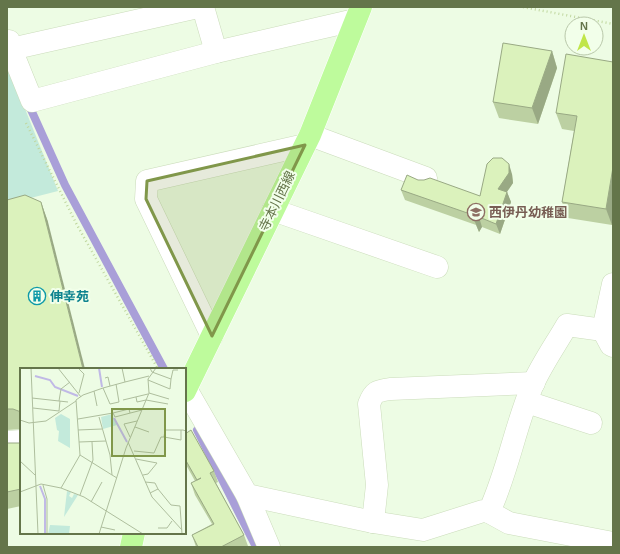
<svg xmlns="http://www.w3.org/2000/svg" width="620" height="554" font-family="Arial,'Noto Sans JP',sans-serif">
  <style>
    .green { fill: #c3eadb }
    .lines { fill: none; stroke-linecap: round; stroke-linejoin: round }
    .stream { stroke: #a99fd8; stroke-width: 8 }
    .minor-casing { stroke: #cbdcbb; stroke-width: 23 }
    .major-casing { stroke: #fff; stroke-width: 23 }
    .path { stroke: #c0d79f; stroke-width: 2.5; stroke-dasharray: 1 3; stroke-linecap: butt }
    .minor { stroke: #fff; stroke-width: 22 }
    .major { stroke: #befb9c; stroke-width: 22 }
    .wall { fill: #bcd0a2 }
    .shaded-wall { fill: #99a984 }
    .building { fill: #dbf2bc; stroke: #99a984 }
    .marked { fill: #80974a; fill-opacity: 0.2; stroke: #80974a; stroke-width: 3; stroke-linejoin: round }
    .labels { text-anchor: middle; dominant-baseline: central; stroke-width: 4; stroke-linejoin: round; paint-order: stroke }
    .street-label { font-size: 13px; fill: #64754a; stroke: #f2ffea }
    .education-label { font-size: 13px; font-weight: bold; fill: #785e54; stroke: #f2ffea; text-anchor: start }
    .culture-label { font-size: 13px; font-weight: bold; fill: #0d838f; stroke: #f2ffea; text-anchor: start }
    .inset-river { fill: none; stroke: #c0b9e6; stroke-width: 2 }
    .inset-road { fill: none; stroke: #aebe9d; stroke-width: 1 }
    .view { fill: #80974a; fill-opacity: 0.15; stroke: #80974a; stroke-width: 2 }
    .inset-edge { fill: none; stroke: #64754a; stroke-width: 2 }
  </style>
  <rect width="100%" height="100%" fill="#edfce4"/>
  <polygon class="green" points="7,64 58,191 7,204"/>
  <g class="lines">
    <g class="stream">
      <polyline points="28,103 65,185 164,369"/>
      <polyline points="197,430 256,547"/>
    </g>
    <defs>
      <g id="minor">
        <polyline points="203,7 216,52"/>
        <polyline points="9,41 11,49 198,7"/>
        <polyline points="7,50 11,49 32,101 216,52 355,20"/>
        <polyline points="310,135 426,178"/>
        <polyline points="273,210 437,267"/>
        <polyline points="613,284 603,330 611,345 613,346"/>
        <polyline points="212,336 146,199 147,181 305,145"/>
        <polyline points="186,389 247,495 269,547"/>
        <polyline points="527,402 591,423"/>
        <polyline points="7,442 21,441"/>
        <path d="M247,495L373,522L423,530L483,511L489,512C508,471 515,426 533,384C542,364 556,344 567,325L603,330"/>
        <polyline points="489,512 509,523 613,543"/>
        <path d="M373,522L377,485L369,404C374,391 377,391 391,389L534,383"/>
      </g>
      <g id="major">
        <polyline points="185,391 310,135 361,7"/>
        <polyline points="131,547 134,533"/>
      </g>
    </defs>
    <use href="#minor" class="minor-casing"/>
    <use href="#major" class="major-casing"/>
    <g class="path">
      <polyline points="523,7 613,24"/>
      <polyline points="26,123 77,225 158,369"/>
    </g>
    <use href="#minor" class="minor"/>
    <use href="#major" class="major"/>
  </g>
  <g class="wall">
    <polygon points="552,51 557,68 538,124 499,118 493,102"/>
    <polygon points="613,62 613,218 612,225 568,218 562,202 574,131 562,129 556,113"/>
    <polygon points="512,174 513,183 507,192 511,202 500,234 482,227 479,232 476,225 405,200 401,190 418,180 480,196"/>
    <polygon points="7,200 41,202 48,222 21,369 21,429 7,430"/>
    <polygon points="185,434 214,471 218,482 216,483 244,535 248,546 247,547 196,547 192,535 212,524 195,495 191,483 195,481 185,463"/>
    <polygon points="7,443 21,443 21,506 7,509"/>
  </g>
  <g class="shaded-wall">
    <polygon points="552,51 557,68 538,124 532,108"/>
    <polygon points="509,164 512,174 513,183 502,199 498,189"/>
    <polygon points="613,167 613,218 612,225 606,209"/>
    <polygon points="507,192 511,202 500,234 496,224"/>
    <polygon points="41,202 48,222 85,369 83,369"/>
    <polygon points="479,217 482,227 479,232 475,222"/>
  </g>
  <g class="building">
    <polygon points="503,43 552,51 532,108 493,102"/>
    <polygon points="566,54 613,62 613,167 606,209 562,202 577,116 556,113"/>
    <polygon points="493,158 502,158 509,164 509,173 498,189 507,192 496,224 479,217 475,222 476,216 401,190 407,175 418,180 424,180 430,178 480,196 487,164"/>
    <polygon points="25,195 41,202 83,369 21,369 21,412 13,409 7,409 7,200"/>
    <polygon points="191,430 214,471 210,473 244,535 221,547 198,547 192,535 214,524 191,483 201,478 197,480 185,459 185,434"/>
    <polygon points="7,443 21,443 21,489 7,492"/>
  </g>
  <path class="marked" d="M305,145L212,336L146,199L147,181Z"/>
  <defs>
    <symbol id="school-ring" viewBox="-11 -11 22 22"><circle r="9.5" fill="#f2ffea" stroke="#8d6e63" stroke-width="1.5"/><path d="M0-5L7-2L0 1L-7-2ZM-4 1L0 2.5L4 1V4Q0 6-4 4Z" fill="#8d6e63"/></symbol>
    <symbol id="building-ring" viewBox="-11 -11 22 22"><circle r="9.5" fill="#f2ffea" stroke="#0f9aa8" stroke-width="1.5"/><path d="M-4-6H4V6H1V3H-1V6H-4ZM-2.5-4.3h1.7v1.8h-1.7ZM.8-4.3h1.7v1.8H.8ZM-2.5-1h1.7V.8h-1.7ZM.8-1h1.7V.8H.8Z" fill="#0f9aa8"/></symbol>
  </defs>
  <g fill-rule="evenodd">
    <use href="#school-ring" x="466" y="202" width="20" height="20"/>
    <use href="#building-ring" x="27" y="286" width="20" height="20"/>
  </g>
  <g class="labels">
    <g class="street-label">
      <text transform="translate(277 201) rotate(-64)">寺本川西線</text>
    </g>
    <g class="education-label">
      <text x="489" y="212">西伊丹幼稚園</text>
    </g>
    <g class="culture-label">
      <text x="50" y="296">伸幸苑</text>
    </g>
  </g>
  <g transform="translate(20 368)">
    <rect width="166" height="166" fill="#edfce4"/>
    <path d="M41,46L50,51V80L38,73L39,63L37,62L35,50ZM92,46L97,57L83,61L81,49ZM47,123L51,124L49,128L52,130L54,126L58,127L44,149ZM30,157L50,158L49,166H28Z" fill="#c3eadb"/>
    <path class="inset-river" d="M79,0L82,19M15,8L30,12L35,19L58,28M94,50L107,74M20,118L25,131V166"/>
    <path class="inset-road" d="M11,0L18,166M38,0L61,29M58,0L64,6L59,25M130,0L132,4L151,11L153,2H158M85,10L88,9L90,18M128,12L150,21L151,11M105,14L129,8M74,23L77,38M129,25L149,31M116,29L117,34L126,32L148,36M12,30L48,34M103,32L128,26M39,33L41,21L50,14M90,36L83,20L105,14L102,0M90,36L99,34L96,16M13,40L39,43L40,33M93,45L109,41L110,45M79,49L90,87L92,107L97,110M58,51L93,45L95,49L122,42M0,52L9,55L26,53L56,33M115,59L129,64M58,62L82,61M161,62V72L144,69L145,62H163L166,63M110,69L104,56L117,53M59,74L86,73M108,74L132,129L162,162M114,83L134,85L141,69H144M60,87L92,107M116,91L137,95L128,106L123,107M0,93L15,107M125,114L135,115L138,121M23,117L27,131V166M41,120L60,87L56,32L63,27L83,20M0,124L21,116L41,120L64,129L123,166M130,125L138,121L151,137L160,138L162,166M60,127L73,92L72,74M71,134L82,114M81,159L95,162M138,160H147L152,153M79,166L106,80L129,25L128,11L136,0"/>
    <path class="view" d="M92,41H145V88H92Z"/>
    <rect width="166" height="166" class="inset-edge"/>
  </g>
  <rect width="620" height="554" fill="none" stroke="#64754a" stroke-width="16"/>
  <g transform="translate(584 36)"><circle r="19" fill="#f2ffea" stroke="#b9c8aa"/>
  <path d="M0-3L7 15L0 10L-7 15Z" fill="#c0e649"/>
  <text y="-6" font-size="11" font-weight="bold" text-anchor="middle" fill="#64754a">N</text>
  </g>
</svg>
